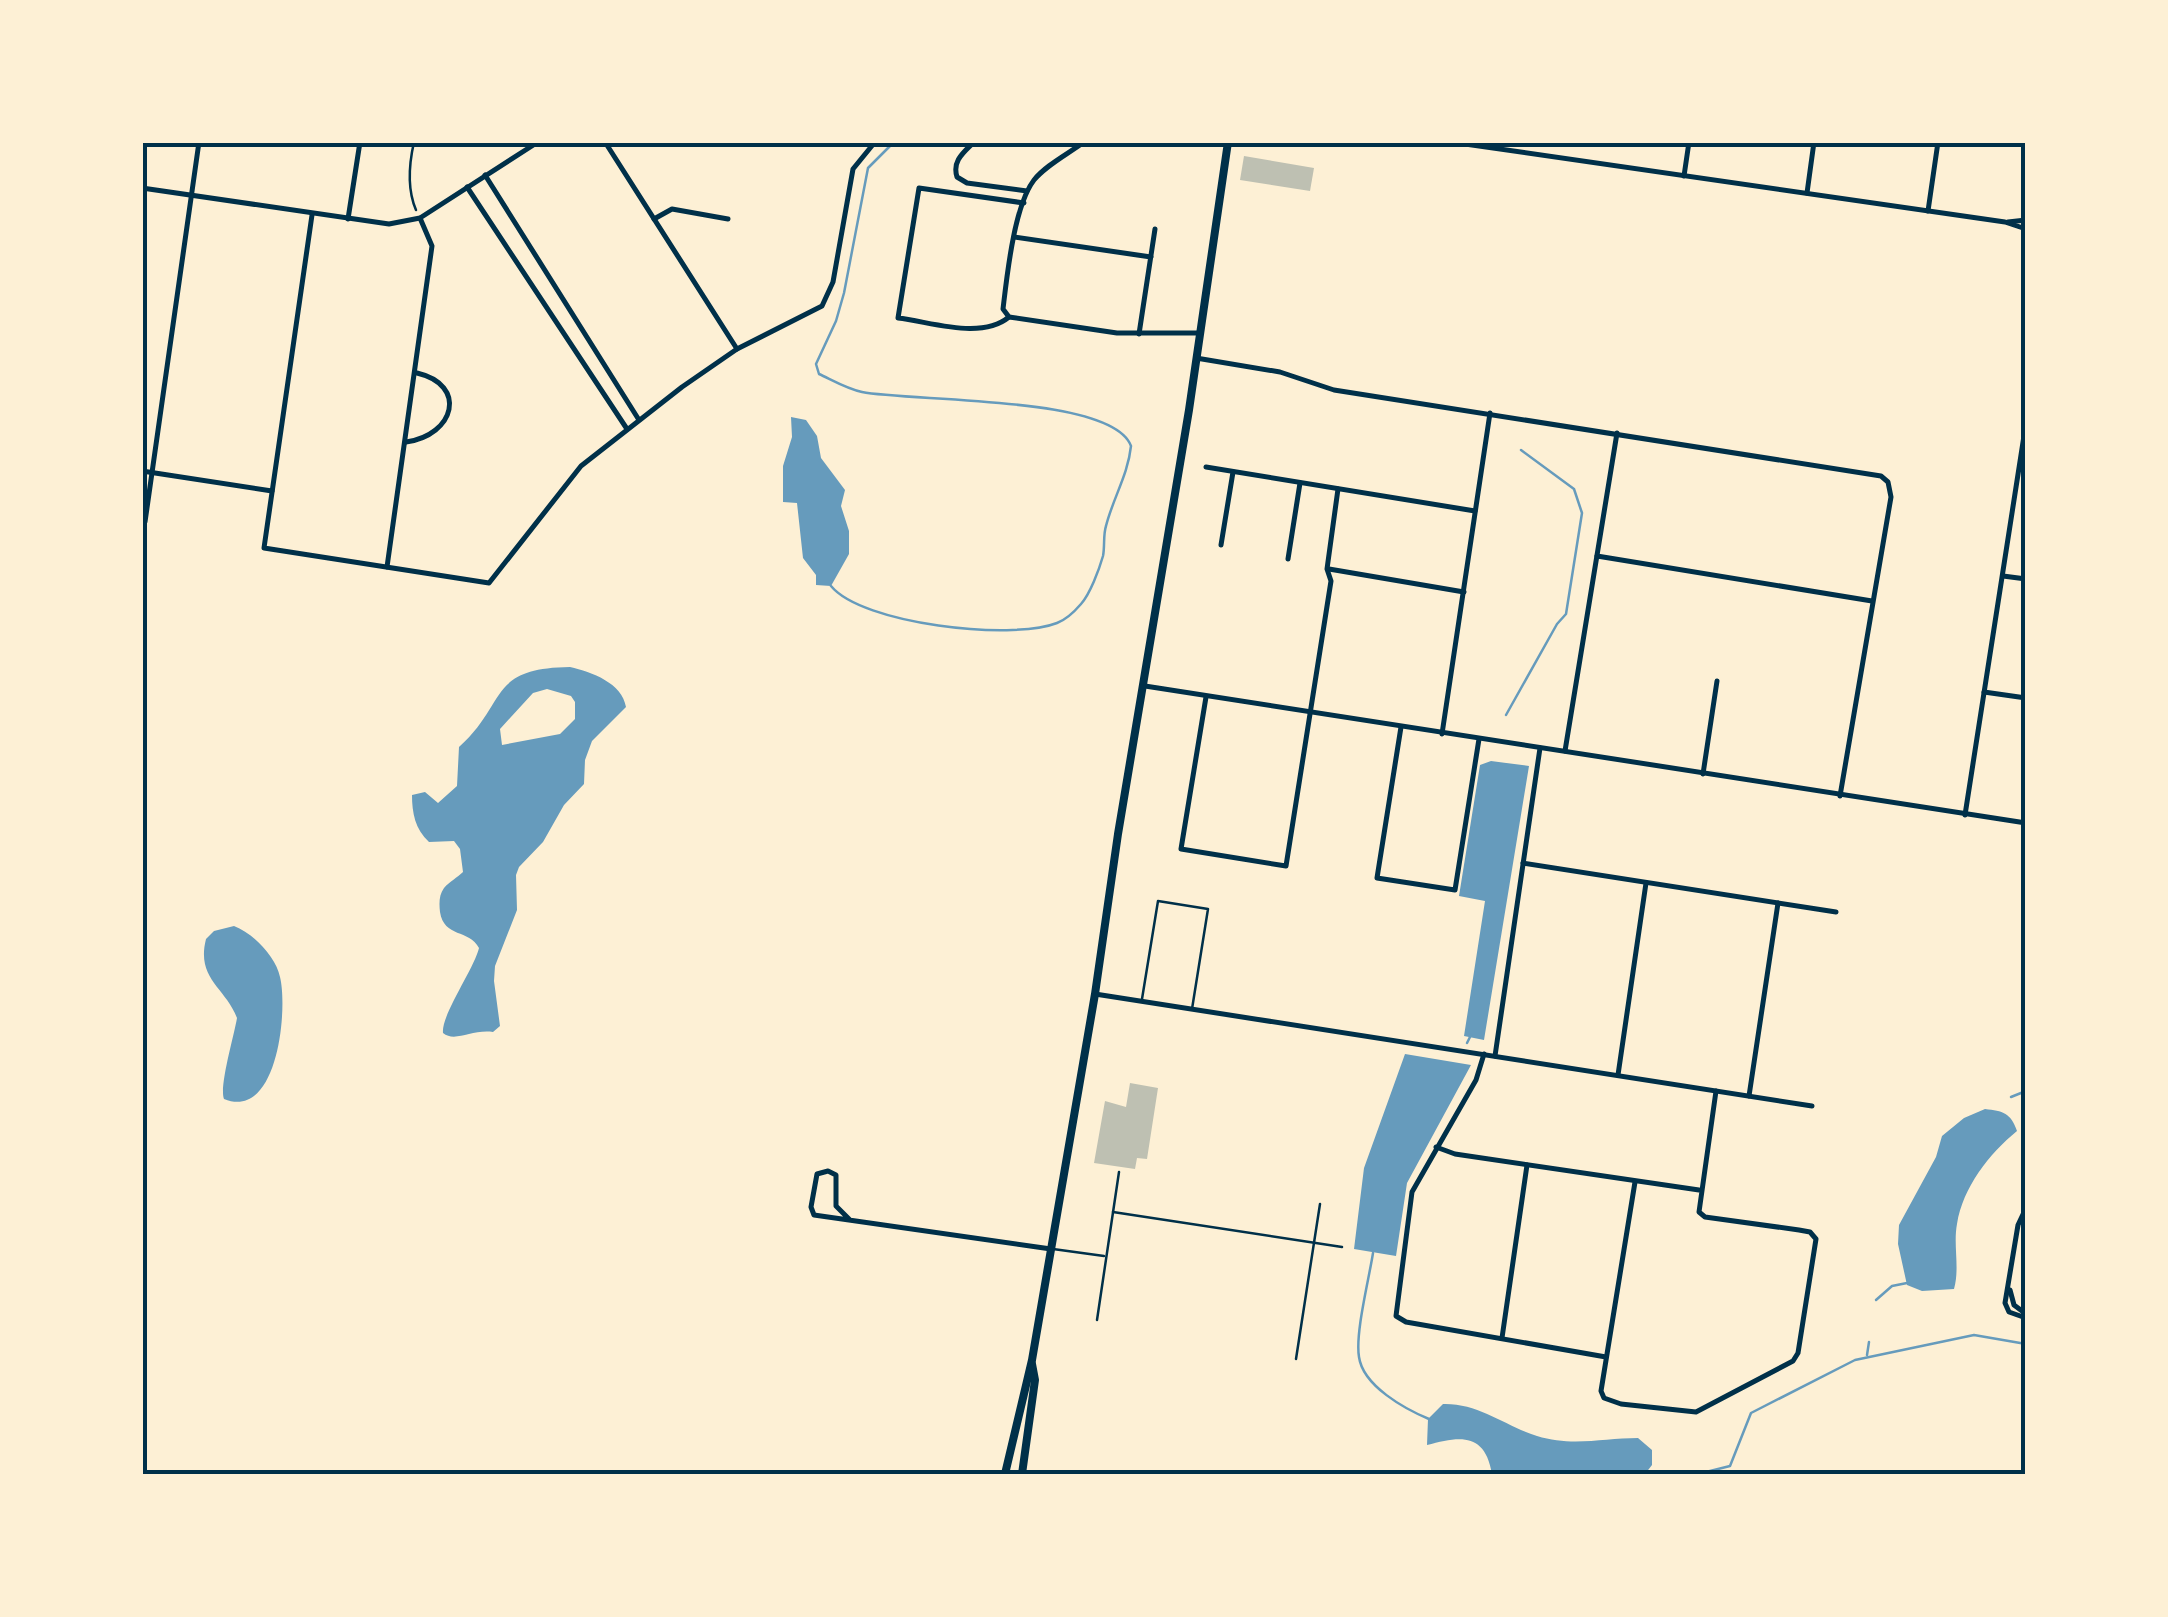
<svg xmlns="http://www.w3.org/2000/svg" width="2168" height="1617" font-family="Overpass,sans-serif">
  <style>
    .water { fill: #669bbc; fill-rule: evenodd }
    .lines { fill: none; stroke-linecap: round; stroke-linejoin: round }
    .stream { stroke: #669bbc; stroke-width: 2.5 }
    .building { fill: #bec0b2 }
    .path { stroke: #003049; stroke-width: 2.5 }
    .service { stroke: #003049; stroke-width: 2.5 }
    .minor { stroke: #003049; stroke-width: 5 }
    .secondary { stroke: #003049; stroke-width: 8 }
    .neatline { fill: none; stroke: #003049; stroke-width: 4 }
  </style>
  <rect width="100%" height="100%" fill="#fdf0d5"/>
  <g class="water">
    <polygon points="791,417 806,420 817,436 821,458 845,490 841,506 849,531 849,554 831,586 816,585 816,575 803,558 797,503 783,502 783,466 792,437"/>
    <path d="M570,667C592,672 622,683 626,707L592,741L585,760L584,784L564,805L543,842L519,867L516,875L517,910L495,966L494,981L500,1026L493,1032C472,1029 455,1043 443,1033C441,1015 474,969 479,948C469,929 444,938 440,912C439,903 439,895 444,888C450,881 457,878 463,872L460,849L454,841L429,842C415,829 412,813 412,795L425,792L438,803L457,786L459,747C508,703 487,668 570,667ZM547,689L571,696L575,702V719L560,734L502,745L500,729L533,693Z"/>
    <polygon points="1491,761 1529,766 1484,1040 1464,1036 1485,901 1459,896 1480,765"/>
    <path d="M234,926C253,933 276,957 280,977C288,1009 278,1121 224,1099C219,1087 234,1036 237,1018C225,987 196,979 206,939L214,931Z"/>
    <polygon points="1405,1054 1471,1065 1407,1183 1396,1256 1354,1249 1364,1168"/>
    <path d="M1985,1109C2003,1111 2011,1113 2017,1131C1989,1154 1963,1187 1957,1224C1953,1245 1960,1268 1954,1289L1922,1291L1907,1285L1898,1244L1899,1225L1936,1157L1942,1136L1964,1118Z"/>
    <path d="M1443,1404C1479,1403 1505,1426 1537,1436C1572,1447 1604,1438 1638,1438L1652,1450V1465L1645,1474H1492C1485,1432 1460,1436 1427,1445L1428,1419Z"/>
  </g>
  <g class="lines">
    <g class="stream">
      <path d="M831,586C862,624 1011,641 1057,623C1065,620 1075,611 1081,604C1090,594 1099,570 1103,556C1105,546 1103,535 1106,526C1113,498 1128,475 1131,446C1112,395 912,402 862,392C847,389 832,380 819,374L816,364L836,321L844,293L868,168L894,142"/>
      <polyline points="1506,715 1557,624 1566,614 1582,513 1574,489 1521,450"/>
      <polyline points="1467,1043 1471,1035"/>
      <polyline points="2011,1097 2026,1091"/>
      <path d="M1373,1253C1369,1279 1355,1333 1359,1357C1363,1386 1405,1409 1429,1419"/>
      <polyline points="1876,1300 1892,1286 1907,1283"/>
      <polyline points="1867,1355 1869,1342"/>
      <polyline points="1698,1474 1730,1466 1751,1413 1855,1360 1974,1335 2026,1344"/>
    </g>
  </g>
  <g class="building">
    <polygon points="1244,156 1314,168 1310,191 1240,180"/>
    <polygon points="1130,1083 1158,1088 1147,1159 1137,1158 1135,1169 1094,1163 1105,1101 1126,1107"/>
  </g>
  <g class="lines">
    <path class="path" d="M414,142C409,164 407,189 416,210"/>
    <g class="service">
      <polyline points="1142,999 1158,901 1208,909 1192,1009"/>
      <polyline points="1113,1212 1342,1247"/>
      <polyline points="1053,1249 1104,1256"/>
      <polyline points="1097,1320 1119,1172"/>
      <polyline points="1296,1359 1320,1204"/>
    </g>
    <g class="minor">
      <polyline points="605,142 737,349"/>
      <path d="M974,142C963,153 952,161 957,177L967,183L1027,191"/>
      <path d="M1084,142C1068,154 1046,165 1034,180C1014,206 1007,276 1003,309L1009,317L1117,333H1199"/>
      <polyline points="1451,142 2005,222 2026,229"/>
      <polyline points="485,175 639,420"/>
      <polyline points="1684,176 1689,142"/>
      <polyline points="467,187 627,429"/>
      <polyline points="142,188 389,224 420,218 538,142"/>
      <polyline points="1807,193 1814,142"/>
      <polyline points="1928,211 1938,142"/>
      <polyline points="312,215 264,548 489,583 581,466 682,387 737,349 822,306 833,282 853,169 875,142"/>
      <polyline points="348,219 360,142"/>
      <polyline points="654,219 672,209 728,219"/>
      <polyline points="2008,222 2026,220"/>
      <polyline points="1014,237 1151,257"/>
      <path d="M1009,317C981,340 932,322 898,318L919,188L1024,203"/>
      <polyline points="1139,334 1155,229"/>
      <polyline points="1196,358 1280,372 1334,390 1881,476 1888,482 1891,497 1840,796"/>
      <path d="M406,442C455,435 468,385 417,373"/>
      <polyline points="1206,467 1475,511"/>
      <polyline points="142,471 272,491"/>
      <polyline points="145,522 199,142"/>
      <polyline points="1221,545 1233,472"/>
      <polyline points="1597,556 1872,601"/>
      <polyline points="1288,559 1300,483"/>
      <polyline points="387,567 432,246 420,218"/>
      <polyline points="1329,569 1464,592"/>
      <polyline points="2003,576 2026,579"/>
      <polyline points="1145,686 2026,823"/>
      <polyline points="1984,692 2026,698"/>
      <polyline points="1206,697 1181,849 1286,866 1331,581 1327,569 1338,489"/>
      <polyline points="1401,727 1377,878 1455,890 1479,739"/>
      <polyline points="1442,734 1490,413"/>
      <polyline points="1565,751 1617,433"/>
      <polyline points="1703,774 1717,681"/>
      <polyline points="1965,815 2026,423"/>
      <polyline points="1523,863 1836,912"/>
      <polyline points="1095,994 1812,1106"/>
      <polyline points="1484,1054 1476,1080 1412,1192 1396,1316 1406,1322 1606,1357"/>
      <polyline points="1495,1056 1540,748"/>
      <polyline points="1618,1075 1646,883"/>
      <polyline points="1749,1096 1778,903"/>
      <polyline points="1436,1147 1455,1154 1699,1190"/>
      <polyline points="1635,1182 1601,1391 1604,1398 1621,1404 1696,1412 1793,1361 1798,1353 1816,1239 1810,1232 1799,1230 1705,1217 1699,1212 1716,1091"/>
      <polyline points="2026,1208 2018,1225 2005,1303 2009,1312 2026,1318"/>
      <polyline points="850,1220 836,1206 836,1175 828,1171 817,1174 811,1207 814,1215 1051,1249"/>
      <polyline points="2010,1290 2014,1305 2026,1314"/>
      <polyline points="1502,1338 1527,1165"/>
    </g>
    <g class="secondary">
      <polyline points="1005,1474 1032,1360 1095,994 1118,834 1189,410 1228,142"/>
      <polyline points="1022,1474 1035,1380 1032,1364"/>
    </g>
  </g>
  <rect width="2168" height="1617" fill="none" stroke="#fdf0d5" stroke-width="290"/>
  <rect x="145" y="145" width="1878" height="1327" class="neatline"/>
</svg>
